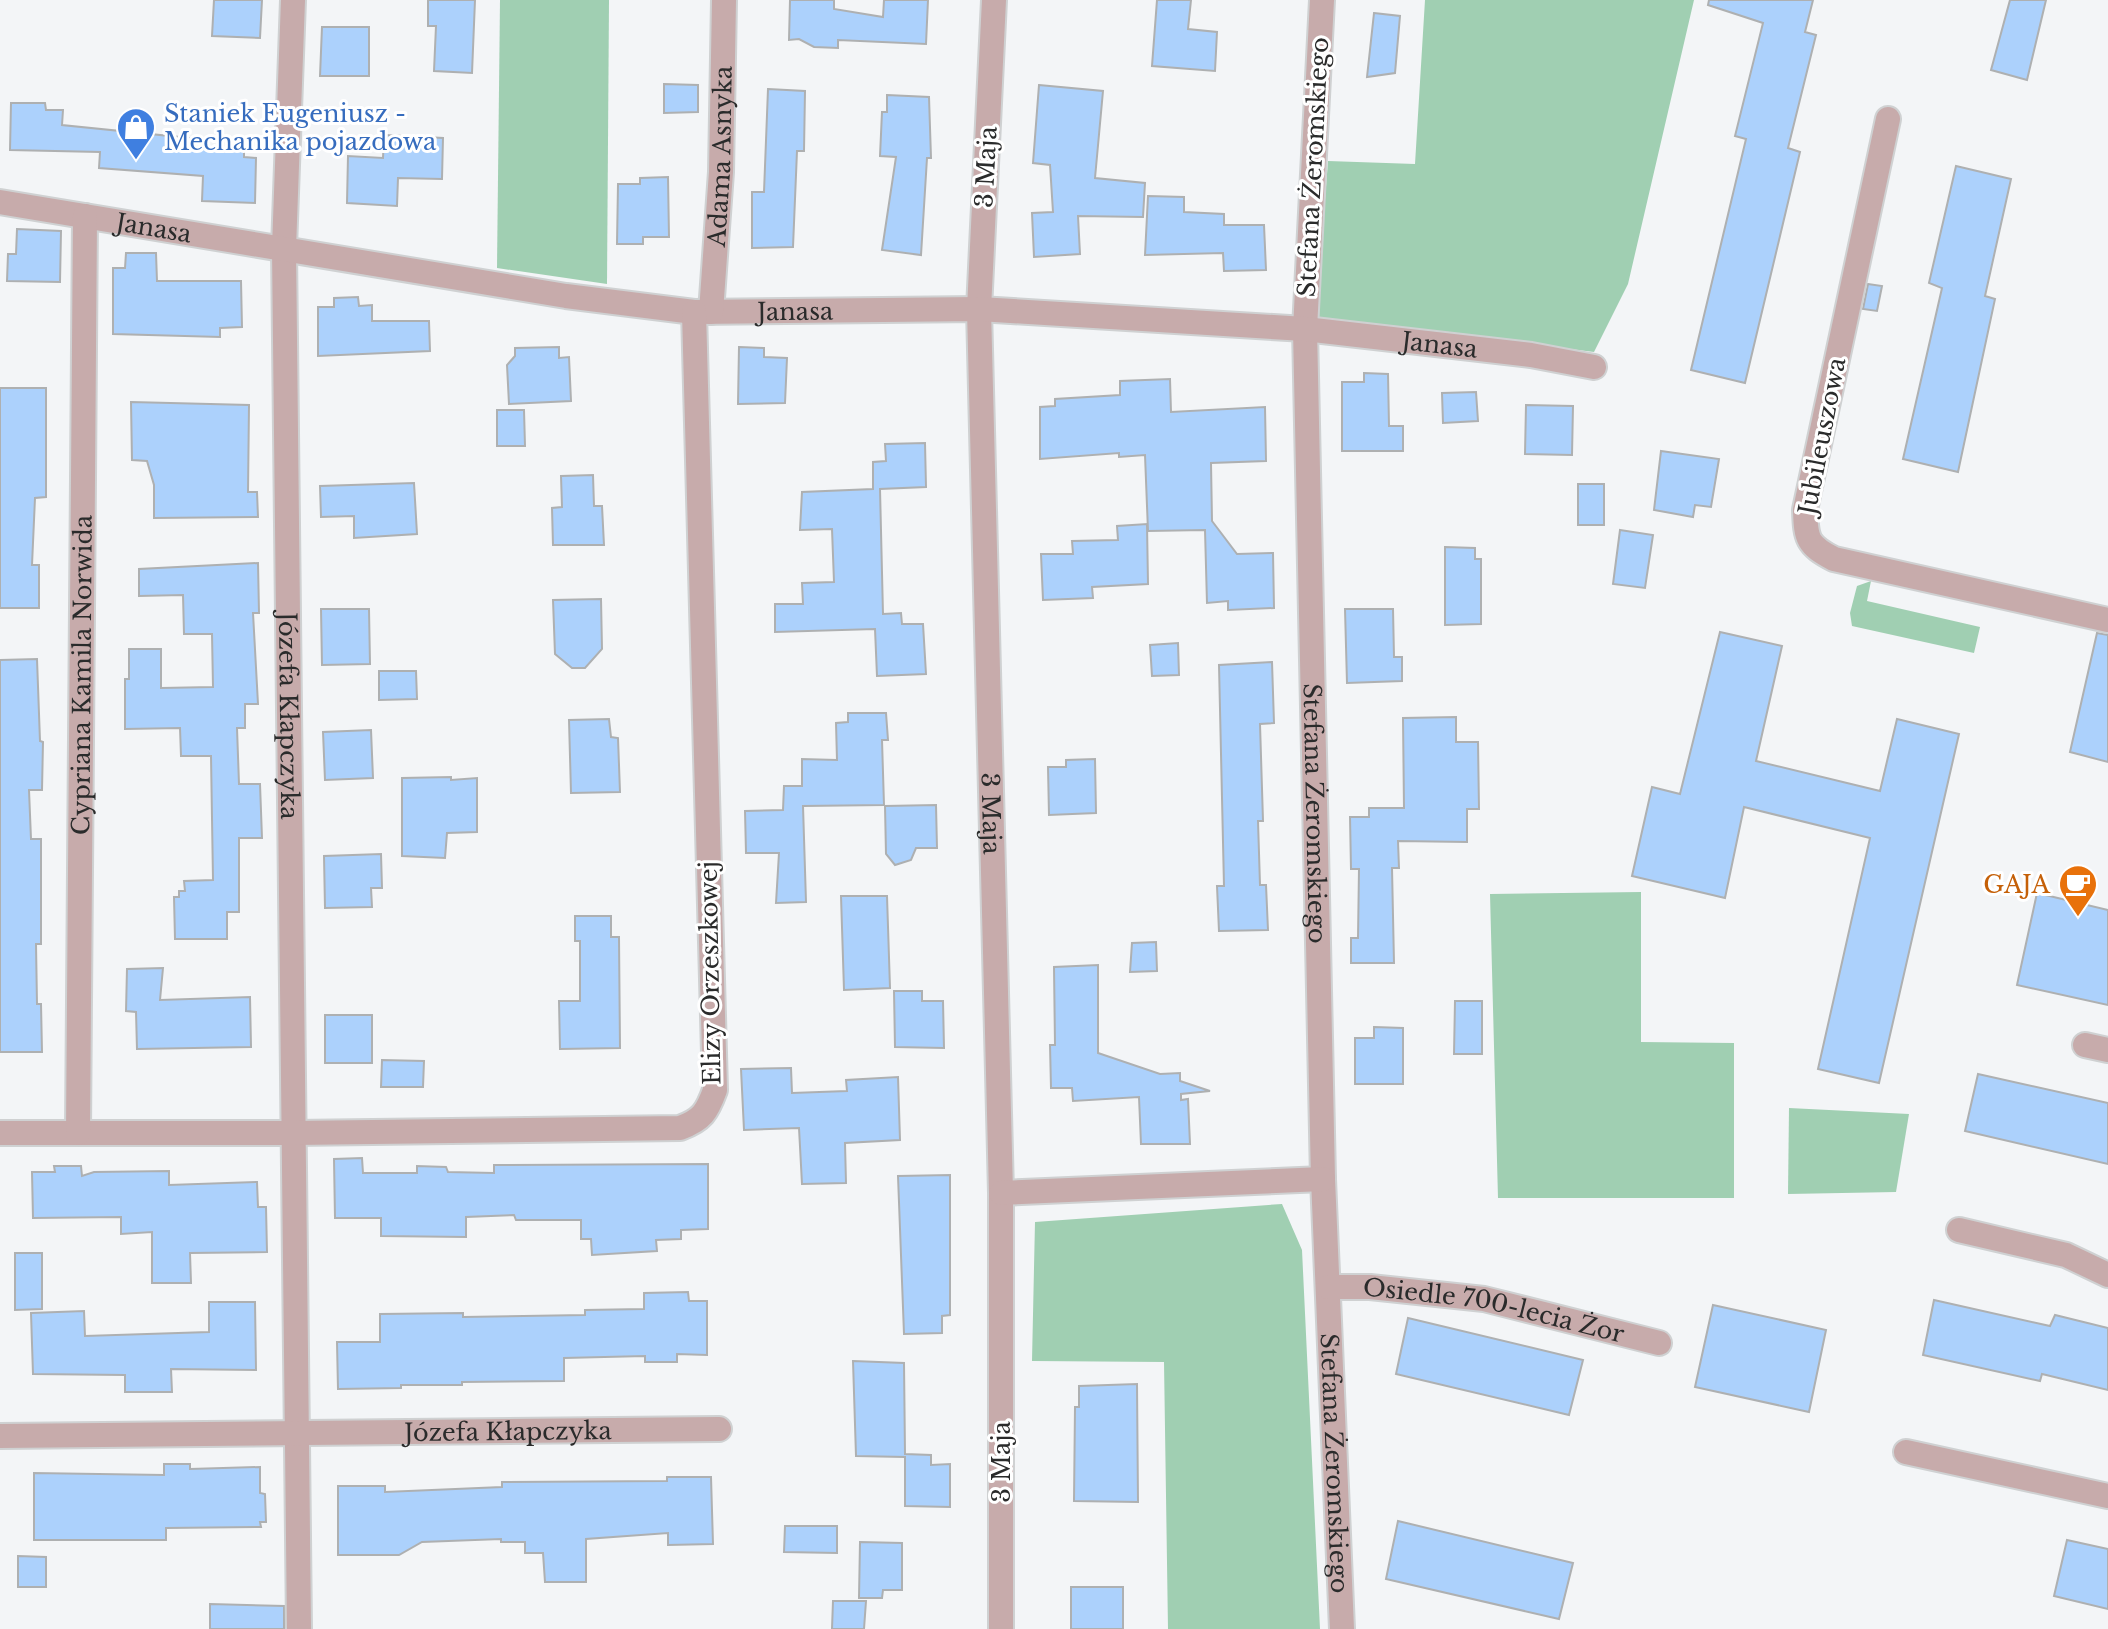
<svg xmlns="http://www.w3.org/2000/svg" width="2108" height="1629" font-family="'Libre Baskerville',serif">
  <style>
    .green { fill: #a0cfb2 }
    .building { fill: #acd1fc; stroke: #aeb0b1; stroke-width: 2 }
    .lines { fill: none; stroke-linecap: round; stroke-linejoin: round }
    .minor-casing { stroke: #cfd1d2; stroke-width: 28 }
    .minor { stroke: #c7abab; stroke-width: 24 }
    .labels { text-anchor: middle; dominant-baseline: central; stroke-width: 6; stroke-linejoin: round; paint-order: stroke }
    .shop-label { font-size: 24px; fill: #366cbe; stroke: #fff; text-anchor: start }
    .street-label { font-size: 24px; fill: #2a2b2b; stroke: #fff }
    .food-label { font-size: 24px; fill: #c56008; stroke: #fff; text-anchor: end }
  </style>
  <rect width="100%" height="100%" fill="#f3f5f7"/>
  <g class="green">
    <polygon points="500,0 609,0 607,284 497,268"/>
    <polygon points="1425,0 1694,0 1628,284 1594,352 1316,317 1328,161 1415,164"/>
    <polygon points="1871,581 1867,601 1980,627 1974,653 1852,626 1850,613 1857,586"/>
    <polygon points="1641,892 1641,1042 1734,1043 1734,1198 1498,1198 1490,894"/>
    <polygon points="1789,1108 1909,1114 1896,1192 1788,1194"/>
    <polygon points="1282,1204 1302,1250 1320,1629 1168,1629 1164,1362 1032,1361 1035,1222"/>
  </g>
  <g class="building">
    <polygon points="214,0 262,0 260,38 212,36"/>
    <polygon points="428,0 475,0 472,73 434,71 436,26 428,26"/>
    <polygon points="790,0 834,0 834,9 883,17 884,0 928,0 926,44 838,40 838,48 814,47 799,39 789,40"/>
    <polygon points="1157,0 1191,0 1188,29 1217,32 1215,71 1152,66"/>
    <polygon points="1709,0 1813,0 1805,32 1816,35 1788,148 1800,152 1745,383 1691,370 1746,139 1735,136 1763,23 1708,5"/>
    <polygon points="2010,0 2046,0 2027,80 1991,70"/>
    <polygon points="1374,13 1400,16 1395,73 1367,77"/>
    <polygon points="322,27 369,27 369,76 320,76"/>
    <polygon points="664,84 698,85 698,112 664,113"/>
    <polygon points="1039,85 1103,91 1095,178 1145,183 1143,217 1078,216 1080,254 1034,257 1032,213 1053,212 1050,165 1033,163"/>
    <polygon points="768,89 805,91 804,151 797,151 793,247 752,248 752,192 764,192"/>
    <polygon points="887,95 929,97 931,158 927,158 921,255 882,250 896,157 880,156 882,112 887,112"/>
    <polygon points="11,103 45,103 46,110 63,110 62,125 189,138 188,148 244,150 244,157 256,158 255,203 202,201 203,176 99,168 100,152 10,150"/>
    <polygon points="384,135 443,138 442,179 398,178 397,206 347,203 348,156 383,158"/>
    <polygon points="1956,166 2011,179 1985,296 1995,299 1958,472 1903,459 1942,288 1929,283"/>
    <polygon points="668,177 669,237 643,237 643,244 617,244 618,184 640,184 640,178"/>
    <polygon points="1148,196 1184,197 1184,212 1224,214 1224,225 1264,225 1266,270 1224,271 1223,253 1145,255"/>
    <polygon points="17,229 61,231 60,282 7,281 8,254 16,254"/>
    <polygon points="126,253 156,253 157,281 241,281 242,327 220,328 220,337 113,334 113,268 125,268"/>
    <polygon points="1868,284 1882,286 1877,311 1863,309"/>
    <polygon points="358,297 359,306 372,305 372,321 429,321 430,351 318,356 318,307 334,307 334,298"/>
    <polygon points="559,347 559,358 569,357 571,401 509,404 507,365 515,356 515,348"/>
    <polygon points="739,347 764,348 764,357 787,358 785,403 738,404"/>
    <polygon points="1364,373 1388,374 1389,426 1403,426 1403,451 1342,451 1342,382 1364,382"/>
    <polygon points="1170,379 1171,412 1265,407 1266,461 1211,463 1212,521 1237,554 1273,553 1274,608 1228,610 1228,601 1207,603 1205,530 1148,531 1145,455 1119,457 1119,453 1040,459 1040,407 1055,406 1055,399 1120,395 1120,381"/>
    <polygon points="0,388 46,388 46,497 35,498 32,565 39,565 39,608 0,608"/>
    <polygon points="1476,392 1478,421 1443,423 1442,393"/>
    <polygon points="131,402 249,405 248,492 257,492 258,517 154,518 154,485 147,461 132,460"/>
    <polygon points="1526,405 1573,406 1572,455 1525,454"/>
    <polygon points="497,410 524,410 525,446 497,446"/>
    <polygon points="925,443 926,487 880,489 883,614 901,613 902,624 923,624 926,674 877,676 875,629 775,632 775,604 803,604 802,583 834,582 832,529 800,530 802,492 873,489 873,462 886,461 885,444"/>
    <polygon points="1661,451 1719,459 1711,507 1695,505 1693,517 1654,510"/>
    <polygon points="593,475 594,506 602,506 604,545 553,545 552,508 562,507 561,476"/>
    <polygon points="414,483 417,534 354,538 354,516 321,517 320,486"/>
    <rect x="1578" y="484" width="26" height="41"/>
    <polygon points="1147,524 1148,584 1092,587 1093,598 1043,600 1041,554 1073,554 1072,541 1118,540 1117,526"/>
    <polygon points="1620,530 1653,535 1645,588 1613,584"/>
    <polygon points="1445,547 1475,548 1475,559 1481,559 1481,624 1445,625"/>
    <polygon points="258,563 259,613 253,613 258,704 245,704 245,728 237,728 239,784 260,784 262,838 239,838 239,912 227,912 227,939 175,939 174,897 179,897 179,891 185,891 184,881 213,880 211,756 181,756 180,728 125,729 125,679 129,679 129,649 161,649 161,688 213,687 212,634 184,634 183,595 139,596 139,569"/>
    <polygon points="601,599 602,649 585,668 572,668 555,654 553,600"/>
    <polygon points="321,609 369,609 370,664 322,665"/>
    <polygon points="1345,609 1393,609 1394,657 1402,657 1402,681 1347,683"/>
    <polygon points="1720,632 1782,646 1756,761 1880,791 1897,719 1959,734 1879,1083 1818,1069 1870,838 1744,807 1725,898 1632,876 1652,787 1680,794"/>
    <polygon points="2097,633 2108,635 2108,762 2070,752"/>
    <polygon points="1178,643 1179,675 1152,676 1150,645"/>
    <polygon points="37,659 40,741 43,742 42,790 29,790 31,839 41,839 41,944 36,944 37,1004 41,1004 42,1052 0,1052 0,660"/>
    <polygon points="1272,662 1274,723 1260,724 1263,821 1258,821 1260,885 1266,885 1268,930 1219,931 1217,886 1224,886 1219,665"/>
    <polygon points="379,671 416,671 417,699 379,700"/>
    <polygon points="848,713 886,713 888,740 882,740 884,805 803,806 806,902 776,903 779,853 746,853 745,811 783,810 784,786 802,786 802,759 837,760 836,723 848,722"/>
    <polygon points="1456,717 1456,742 1478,742 1479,809 1467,809 1467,842 1398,841 1399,868 1392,868 1394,963 1351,963 1351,938 1358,938 1359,869 1351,869 1350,817 1369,817 1369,808 1404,808 1403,718"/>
    <polygon points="609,719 611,737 618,738 620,792 571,793 569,720"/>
    <polygon points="371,730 373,778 325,780 323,732"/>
    <polygon points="1095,759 1096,813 1049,815 1048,767 1066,767 1066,760"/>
    <polygon points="451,777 451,780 477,778 477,832 447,833 445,858 402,856 402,778"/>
    <polygon points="936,805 937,848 916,848 911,860 895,865 886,854 885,806"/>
    <polygon points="381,854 382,888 371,888 372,907 325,908 324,856"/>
    <polygon points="2037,893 2108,910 2108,1005 2017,985"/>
    <polygon points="841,896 887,896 890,988 844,990"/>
    <polygon points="575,916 611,916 611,937 619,937 620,1048 560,1049 559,1001 580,1001 580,941 575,941"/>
    <polygon points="1156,942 1157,971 1130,972 1132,943"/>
    <polygon points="1098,965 1098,1053 1160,1074 1180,1073 1180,1081 1210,1091 1181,1094 1181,1100 1188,1099 1190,1144 1141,1144 1139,1097 1073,1101 1072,1088 1051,1088 1050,1045 1055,1045 1054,967"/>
    <polygon points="163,968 160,1000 250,997 251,1047 137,1049 136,1012 126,1011 127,969"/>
    <polygon points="894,991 922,991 922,1001 943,1001 944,1048 895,1047"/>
    <polygon points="1455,1001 1482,1001 1482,1054 1454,1054"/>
    <rect x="325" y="1015" width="47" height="48"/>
    <polygon points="1374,1027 1403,1028 1403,1084 1355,1084 1355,1038 1374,1038"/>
    <polygon points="382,1060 424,1061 423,1087 381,1087"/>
    <polygon points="791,1068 792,1093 847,1091 846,1080 898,1077 900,1140 845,1143 846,1183 802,1184 799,1128 744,1130 741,1069"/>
    <polygon points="1978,1074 2108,1103 2108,1164 1965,1131"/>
    <polygon points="362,1158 363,1173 417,1173 417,1166 446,1167 448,1172 494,1173 494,1165 708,1164 708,1229 681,1230 681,1239 656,1240 657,1251 592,1255 591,1239 581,1239 581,1220 516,1220 514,1215 466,1217 466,1237 381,1236 381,1218 335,1218 334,1159"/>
    <polygon points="54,1166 81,1166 82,1176 94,1172 169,1171 169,1185 257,1182 258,1207 266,1207 267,1252 190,1253 191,1283 152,1283 152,1232 121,1234 121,1217 33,1218 32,1172 55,1172"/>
    <polygon points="950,1175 950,1315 942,1316 942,1333 904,1334 898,1176"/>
    <polygon points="15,1253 42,1253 42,1309 15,1310"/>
    <polygon points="688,1292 689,1301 707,1301 707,1355 677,1354 677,1362 645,1362 645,1356 564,1358 564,1381 462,1382 462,1385 401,1385 401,1388 338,1389 337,1342 380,1342 380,1314 463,1313 463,1317 585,1315 585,1310 644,1309 644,1293"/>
    <polygon points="1934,1300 2050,1326 2055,1315 2108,1328 2108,1390 2042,1374 2040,1381 1923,1355"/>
    <polygon points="209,1302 255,1302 256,1370 171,1369 172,1392 125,1392 125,1375 33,1374 31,1313 84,1311 85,1336 209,1332"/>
    <polygon points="1713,1305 1826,1330 1809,1412 1695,1387"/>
    <polygon points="1408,1318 1583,1360 1569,1415 1396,1374"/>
    <polygon points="853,1361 904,1363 905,1454 931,1455 931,1465 950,1464 950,1507 905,1506 905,1457 856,1456"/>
    <polygon points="1137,1384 1138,1502 1074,1501 1075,1407 1079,1407 1079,1386"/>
    <polygon points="164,1464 190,1464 190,1469 260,1467 260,1493 265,1494 266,1522 260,1522 261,1527 166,1528 166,1540 34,1540 34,1473 164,1475"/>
    <polygon points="667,1477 711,1477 713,1544 668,1545 668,1533 586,1539 586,1582 545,1582 543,1553 525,1553 525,1542 501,1542 501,1539 422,1542 399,1555 338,1555 338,1486 385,1486 385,1492 502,1487 502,1482 667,1481"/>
    <polygon points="1398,1521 1573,1563 1559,1619 1386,1579"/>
    <polygon points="785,1526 837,1526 837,1553 784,1552"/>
    <polygon points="2067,1540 2108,1549 2108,1609 2054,1596"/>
    <polygon points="860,1542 902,1543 902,1590 883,1590 882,1598 859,1598"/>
    <polygon points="18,1556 46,1557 46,1587 18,1587"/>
    <rect x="1071" y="1587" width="52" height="42"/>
    <polygon points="833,1601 866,1601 864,1629 832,1629"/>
    <polygon points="210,1604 284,1606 284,1629 210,1629"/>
  </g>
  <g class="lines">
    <defs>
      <g id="minor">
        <path id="s1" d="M293,0L284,248L299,1629"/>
        <path id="s2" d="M994,0L979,309L1001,1193V1629"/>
        <path id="s3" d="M1322,0L1305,329L1323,1179L1342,1629"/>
        <path d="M1888,119L1805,510C1806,539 1807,545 1834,559L2108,620"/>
        <path id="s4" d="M0,202L566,296L694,312L979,309L1305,329L1531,355L1594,367"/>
        <path id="s5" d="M711,312L721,172L724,0"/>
        <polyline points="2085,1045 2108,1050"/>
        <path d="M0,1133H294L680,1128C702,1120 707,1112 715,1090L694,312"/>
        <path id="s6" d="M78,1133L85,216"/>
        <polyline points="1001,1193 1323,1179"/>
        <polyline points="1959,1230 2066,1255 2108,1275"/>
        <path id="s7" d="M1328,1287H1370L1484,1299L1659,1343"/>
        <path id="s8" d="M0,1436L719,1429"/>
        <polyline points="1906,1452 2108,1496"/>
      </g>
    </defs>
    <use href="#minor" class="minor-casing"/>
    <use href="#minor" class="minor"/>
  </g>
  <defs>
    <symbol id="shop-pin" viewBox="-11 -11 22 30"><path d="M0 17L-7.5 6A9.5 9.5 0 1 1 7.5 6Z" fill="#3f7fe0" stroke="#fff"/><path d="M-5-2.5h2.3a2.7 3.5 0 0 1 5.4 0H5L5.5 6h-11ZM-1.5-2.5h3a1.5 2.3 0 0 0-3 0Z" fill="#fff"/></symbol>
    <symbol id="cafe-pin" viewBox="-11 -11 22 30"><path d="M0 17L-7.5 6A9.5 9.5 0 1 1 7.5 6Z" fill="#e8710a" stroke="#fff"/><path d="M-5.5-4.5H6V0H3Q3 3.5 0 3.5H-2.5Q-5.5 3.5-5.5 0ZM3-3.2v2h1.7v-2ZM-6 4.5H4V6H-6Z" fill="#fff"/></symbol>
  </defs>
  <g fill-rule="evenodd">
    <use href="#shop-pin" x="114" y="105" width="44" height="60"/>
    <use href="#cafe-pin" x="2056" y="862" width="44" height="60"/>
  </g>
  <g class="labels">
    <g class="shop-label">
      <text x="164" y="113">Staniek Eugeniusz -<tspan x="164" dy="28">Mechanika pojazdowa</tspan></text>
    </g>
    <g class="street-label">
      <text stroke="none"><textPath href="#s5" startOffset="156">Adama Asnyka</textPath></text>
      <text transform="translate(986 167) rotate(-87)">3 Maja</text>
      <text transform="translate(1313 167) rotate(-87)">Stefana Żeromskiego</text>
      <text stroke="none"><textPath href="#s4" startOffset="156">Janasa</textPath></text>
      <text stroke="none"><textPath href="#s4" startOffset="804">Janasa</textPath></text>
      <text stroke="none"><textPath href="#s4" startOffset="1450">Janasa</textPath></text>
      <text transform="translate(1822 436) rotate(-79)">Jubileuszowa</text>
      <text stroke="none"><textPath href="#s6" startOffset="458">Cypriana Kamila Norwida</textPath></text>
      <text stroke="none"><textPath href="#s1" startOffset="716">Józefa Kłapczyka</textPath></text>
      <text stroke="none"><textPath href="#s2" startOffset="814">3 Maja</textPath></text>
      <text stroke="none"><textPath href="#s3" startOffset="814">Stefana Żeromskiego</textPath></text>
      <text transform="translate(710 973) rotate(-91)">Elizy Orzeszkowej</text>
      <text stroke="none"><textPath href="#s7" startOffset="168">Osiedle 700-lecia Żor</textPath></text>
      <text stroke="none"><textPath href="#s8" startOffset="508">Józefa Kłapczyka</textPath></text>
      <text transform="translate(1001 1462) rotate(-90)">3 Maja</text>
      <text stroke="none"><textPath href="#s3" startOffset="1464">Stefana Żeromskiego</textPath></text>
    </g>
    <g class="food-label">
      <text x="2050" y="884">GAJA</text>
    </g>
  </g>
</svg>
